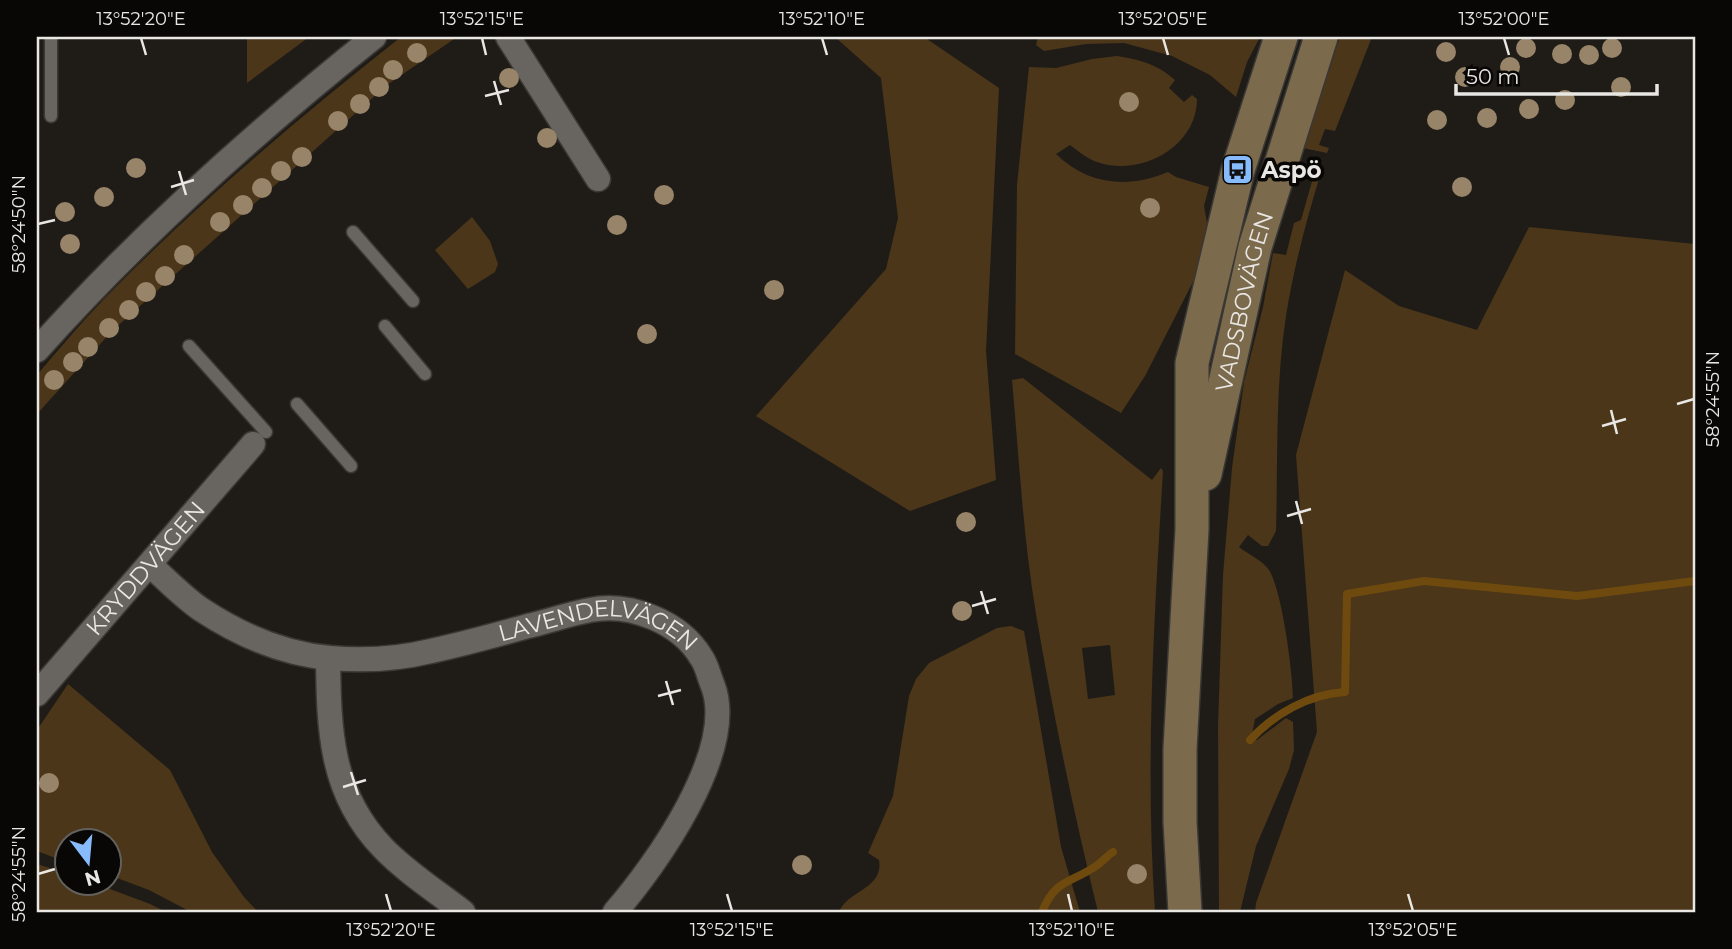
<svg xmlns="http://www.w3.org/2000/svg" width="1732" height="949" font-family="Montserrat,sans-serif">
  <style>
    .green { fill: #4b3619; fill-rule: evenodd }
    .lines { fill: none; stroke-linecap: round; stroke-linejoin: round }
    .stream { stroke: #6e4a0f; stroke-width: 8 }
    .service-casing { stroke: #3a3835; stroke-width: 15 }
    .minor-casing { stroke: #3a3835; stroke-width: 27 }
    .secondary-casing { stroke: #3a3835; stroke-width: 36 }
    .service { stroke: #68645f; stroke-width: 12 }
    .minor { stroke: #68645f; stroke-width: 24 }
    .secondary { stroke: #7c6a4d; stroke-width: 33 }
    .tree { fill: #978469 }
    .ticks { fill: none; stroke: #e9e7e4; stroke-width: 2.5 }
    .labels { text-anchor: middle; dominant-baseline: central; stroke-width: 7; stroke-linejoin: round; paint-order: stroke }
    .poi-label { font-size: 23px; font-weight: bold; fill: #e9e7e4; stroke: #080705; text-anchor: start }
    .street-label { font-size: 23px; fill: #e9e7e4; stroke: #080705 }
    .neatline { fill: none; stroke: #e9e7e4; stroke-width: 2.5 }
    .ticks-label { font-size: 18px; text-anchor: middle; fill: #e9e7e4 }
  </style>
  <rect width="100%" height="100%" fill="#1f1c18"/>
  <g class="green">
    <polygon points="247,37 309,37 247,83"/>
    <path d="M401,37H457L387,85L112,331L37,414V375C59,349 81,323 104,299C196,205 298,118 401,37Z"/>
    <polygon points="835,37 924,37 999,88 986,351 996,480 910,511 756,416 886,269 898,218 881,78"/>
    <polygon points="1038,37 1260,37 1247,62 1236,97 1210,75 1172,56 1124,43 1086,44 1044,51 1036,45"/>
    <polygon points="1340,37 1372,37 1335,131 1325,129 1319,145 1329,148 1327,153 1303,148"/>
    <path d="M1117,56C1141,60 1157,64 1175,80L1169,88L1184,102L1192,95L1197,99C1197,148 1139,177 1097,162C1088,159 1078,151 1070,145L1056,154C1088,185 1128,189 1168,172L1176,177L1209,187L1204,206L1207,223L1198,272L1145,376L1121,413L1015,354L1017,185L1029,67L1056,68L1092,59Z"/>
    <path d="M1311,161L1318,162L1322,169C1307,218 1294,266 1286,316C1275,387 1278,460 1276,531L1268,546H1262L1248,535L1239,547C1248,554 1263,561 1269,570C1282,590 1293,673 1293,698L1278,704L1255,719L1251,740H1257L1286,718L1293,722L1294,750L1289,769L1256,846L1240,912H1219L1218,726L1223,575L1232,468L1244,382L1263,307L1273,253L1286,255L1294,223L1301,220L1313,178L1306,176Z"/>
    <polygon points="472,217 490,241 498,264 495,272 468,289 435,250"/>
    <polygon points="1529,227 1695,244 1695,912 1255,912 1256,903 1317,732 1296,455 1345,270 1399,306 1477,330"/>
    <path d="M1023,378L1152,480L1161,468L1163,471C1154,619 1145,764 1155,912H1098C1074,814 1053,714 1036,614C1023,536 1019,458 1012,380ZM1110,645L1115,695L1088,699L1082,648Z"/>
    <path d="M1011,626L1024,631L1061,847L1080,912H839C848,890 884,889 879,860L868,853L893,796L909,696L916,679L929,663L997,628Z"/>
    <polygon points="68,684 170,770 212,852 244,897 258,912 191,912 149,890 109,875 108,841 66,841 66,862 37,851 37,730"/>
    <polygon points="37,864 66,873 66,883 94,883 150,904 166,912 37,912"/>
  </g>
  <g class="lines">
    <g class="stream">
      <path d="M1250,740C1274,714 1309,694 1345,692L1347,594L1424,581L1577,596L1695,581"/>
      <path d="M1042,912C1056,878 1070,884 1096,866C1102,862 1107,856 1113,852"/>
    </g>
    <defs>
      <g id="service">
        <polyline points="51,37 51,116"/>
        <polyline points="353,232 413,301"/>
        <polyline points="385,326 425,374"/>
        <polyline points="189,346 266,432"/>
        <polyline points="297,404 351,466"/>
      </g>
      <g id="minor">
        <polyline points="508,37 598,179"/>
        <path d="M37,350C139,236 254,133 374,37"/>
        <path id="s1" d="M150,565C167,580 184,598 202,610C240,635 285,654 330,658C364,661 398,659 431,651C463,644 496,635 528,626C549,621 569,614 590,610C630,602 680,622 701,657C707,665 709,677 713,686C737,751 656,865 615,912"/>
        <path d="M328,658C329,730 330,793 383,848C405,871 437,892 463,912"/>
        <path id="s2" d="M37,694L253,444"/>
      </g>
      <g id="secondary">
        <path id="s3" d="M1205,474L1255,247L1321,37"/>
        <polyline points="1185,912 1180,822 1180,749 1192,529 1192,363 1238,170 1281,37"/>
      </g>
    </defs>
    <use href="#service" class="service-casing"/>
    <use href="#minor" class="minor-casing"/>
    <use href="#secondary" class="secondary-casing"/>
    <use href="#service" class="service"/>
    <use href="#minor" class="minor"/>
    <use href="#secondary" class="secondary"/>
  </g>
  <g class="tree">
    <circle cx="1526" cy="48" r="10"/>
    <circle cx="1612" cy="48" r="10"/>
    <circle cx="1446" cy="52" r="10"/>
    <circle cx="417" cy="53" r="10"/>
    <circle cx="1562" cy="54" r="10"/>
    <circle cx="1589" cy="55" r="10"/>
    <circle cx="1510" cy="67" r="10"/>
    <circle cx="393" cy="70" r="10"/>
    <circle cx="1465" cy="77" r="10"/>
    <circle cx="509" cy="78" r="10"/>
    <circle cx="379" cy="87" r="10"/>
    <circle cx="1621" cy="87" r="10"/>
    <circle cx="1565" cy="100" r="10"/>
    <circle cx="1129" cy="102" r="10"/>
    <circle cx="360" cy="104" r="10"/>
    <circle cx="1529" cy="109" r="10"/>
    <circle cx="1487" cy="118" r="10"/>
    <circle cx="1437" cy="120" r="10"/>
    <circle cx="338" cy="121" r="10"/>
    <circle cx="547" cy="138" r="10"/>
    <circle cx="302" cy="157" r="10"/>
    <circle cx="136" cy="168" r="10"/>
    <circle cx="281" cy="171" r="10"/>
    <circle cx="1462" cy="187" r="10"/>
    <circle cx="262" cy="188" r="10"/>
    <circle cx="664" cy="195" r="10"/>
    <circle cx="104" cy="197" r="10"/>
    <circle cx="243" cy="205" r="10"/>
    <circle cx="1150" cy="208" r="10"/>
    <circle cx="65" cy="212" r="10"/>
    <circle cx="220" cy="222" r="10"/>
    <circle cx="617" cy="225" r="10"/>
    <circle cx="70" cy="244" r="10"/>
    <circle cx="184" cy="255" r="10"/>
    <circle cx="165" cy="276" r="10"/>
    <circle cx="774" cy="290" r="10"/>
    <circle cx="146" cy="292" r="10"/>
    <circle cx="129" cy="310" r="10"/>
    <circle cx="109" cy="328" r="10"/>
    <circle cx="647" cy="334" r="10"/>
    <circle cx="88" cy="347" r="10"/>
    <circle cx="73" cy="362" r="10"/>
    <circle cx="54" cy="380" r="10"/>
    <circle cx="966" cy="522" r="10"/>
    <circle cx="962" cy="611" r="10"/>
    <circle cx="49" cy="783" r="10"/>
    <circle cx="802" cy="865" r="10"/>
    <circle cx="1137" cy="874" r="10"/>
  </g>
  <path class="ticks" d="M141,38L146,55M482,38L486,55M822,38L827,55M1163,38L1168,55M1504,38L1509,55M494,81L501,105M485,96L509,90M179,171L186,195M171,187L194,180M38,224L55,220M1677,404L1694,399M1611,410L1617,434M1602,426L1626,419M1296,501L1302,524M1287,516L1311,509M981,591L988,614M972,606L996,599M666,681L673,705M658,696L681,690M351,772L358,795M343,787L366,780M38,874L55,869M386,894L391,911M727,894L732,911M1068,894L1072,911M1408,894L1413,911"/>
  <defs>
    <symbol id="bus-square" viewBox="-11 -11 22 22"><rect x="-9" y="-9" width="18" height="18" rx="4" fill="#88bbfc" stroke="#080705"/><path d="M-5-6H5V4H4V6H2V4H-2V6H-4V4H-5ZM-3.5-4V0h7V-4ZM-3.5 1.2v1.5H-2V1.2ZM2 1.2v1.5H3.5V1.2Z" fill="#111"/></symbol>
  </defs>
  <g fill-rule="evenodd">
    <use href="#bus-square" x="1220" y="152" width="35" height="35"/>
  </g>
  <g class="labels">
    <g class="poi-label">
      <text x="1261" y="170">Aspö</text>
    </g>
    <g class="street-label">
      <text stroke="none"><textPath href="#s3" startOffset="177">VADSBOVÄGEN</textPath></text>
      <text stroke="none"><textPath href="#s2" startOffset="166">KRYDDVÄGEN</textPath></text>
      <text stroke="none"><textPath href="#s1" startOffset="483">LAVENDELVÄGEN</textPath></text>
    </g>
  </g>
  <rect width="1732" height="949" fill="none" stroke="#080705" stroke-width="77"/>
  <g transform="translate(88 862) rotate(164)"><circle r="33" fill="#080705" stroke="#62615e" stroke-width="2"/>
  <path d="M0-5L12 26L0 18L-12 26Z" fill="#88bbfc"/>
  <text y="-10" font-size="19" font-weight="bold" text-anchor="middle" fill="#e9e7e4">N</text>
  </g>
  <path d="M1456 84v10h201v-10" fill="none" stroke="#e9e7e4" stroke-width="3.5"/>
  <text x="1466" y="84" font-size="21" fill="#e9e7e4" stroke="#080705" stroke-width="5" paint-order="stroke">50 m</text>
  <rect x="38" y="38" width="1656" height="873" class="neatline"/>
  <g class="ticks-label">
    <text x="141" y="25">13°52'20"E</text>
    <text x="482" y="25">13°52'15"E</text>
    <text x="822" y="25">13°52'10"E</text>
    <text x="1163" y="25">13°52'05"E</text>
    <text x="1504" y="25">13°52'00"E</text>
    <text transform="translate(19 224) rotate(-90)" y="6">58°24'50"N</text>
    <text transform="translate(1713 399) rotate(-90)" y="6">58°24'55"N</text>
    <text transform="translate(19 874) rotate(-90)" y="6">58°24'55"N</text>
    <text x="391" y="936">13°52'20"E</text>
    <text x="732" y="936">13°52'15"E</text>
    <text x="1072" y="936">13°52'10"E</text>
    <text x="1413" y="936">13°52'05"E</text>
  </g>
</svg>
